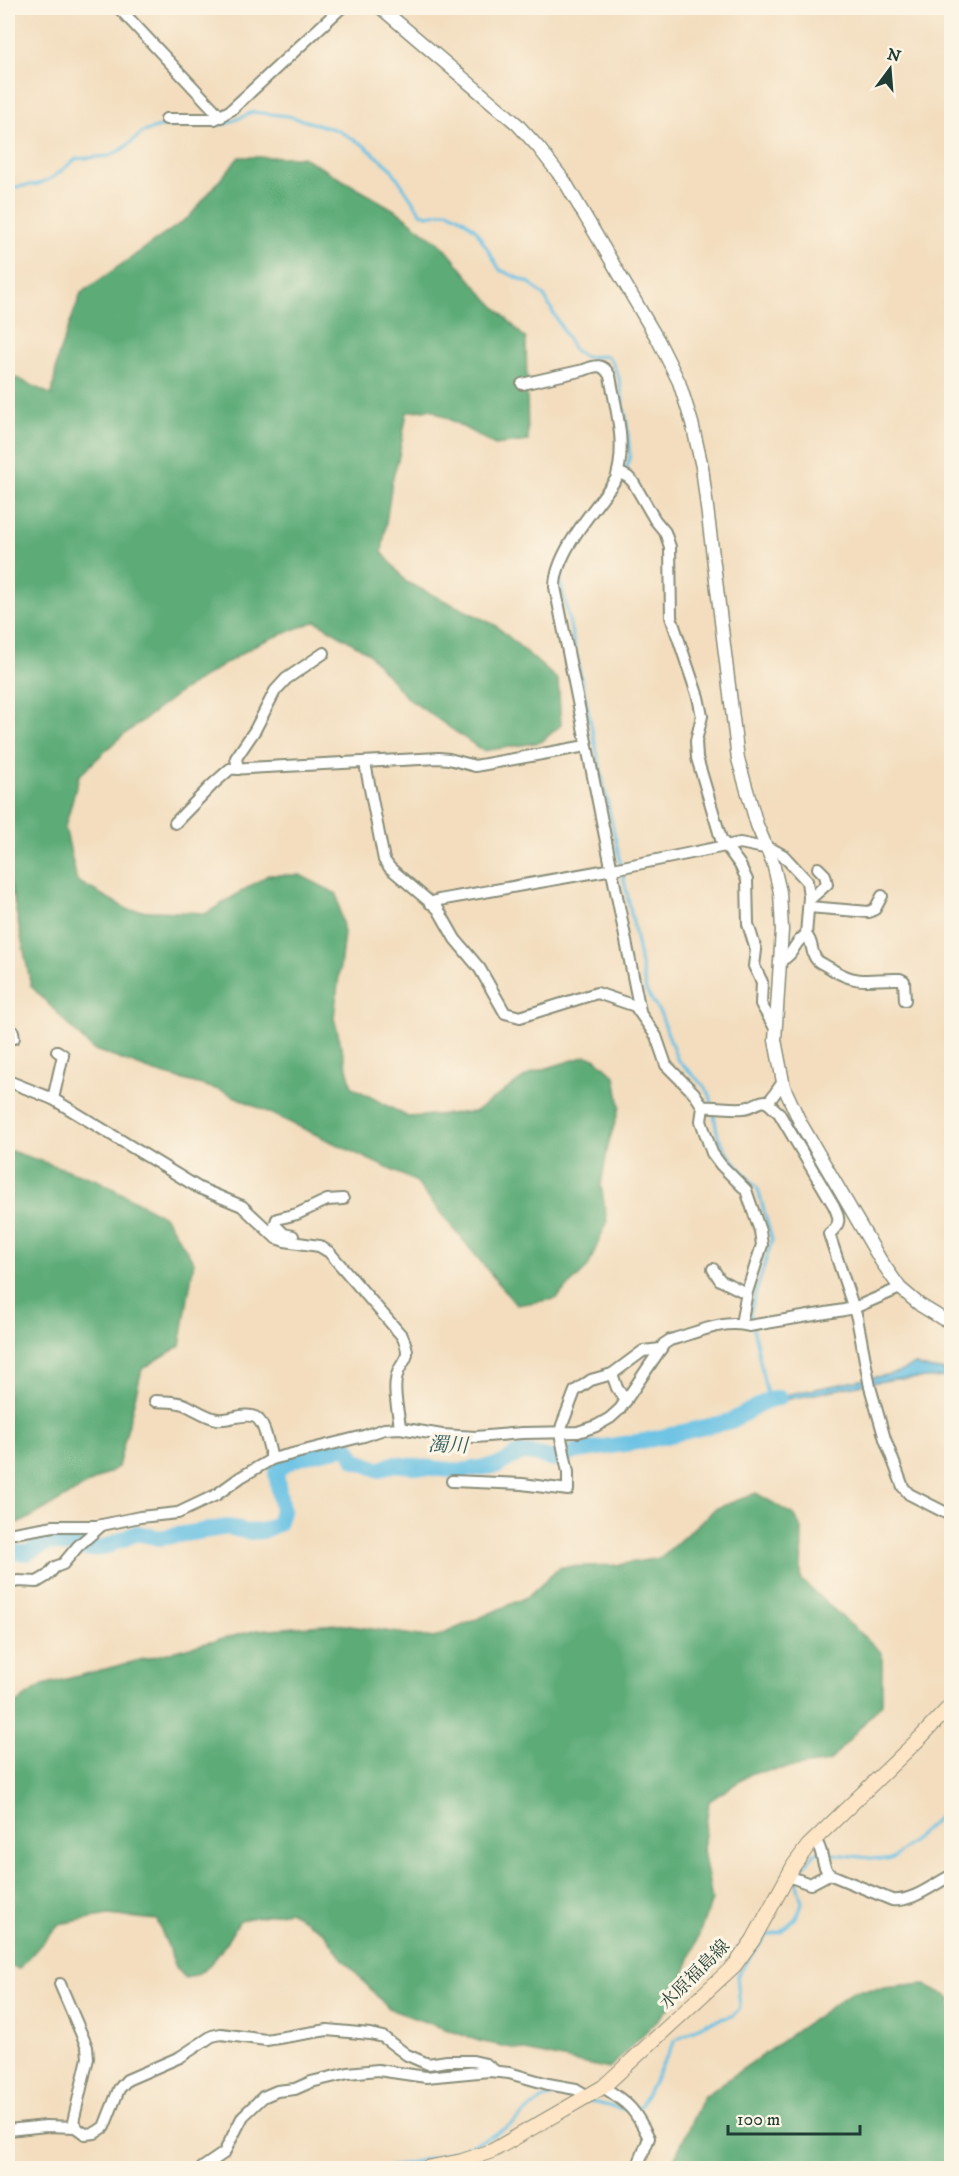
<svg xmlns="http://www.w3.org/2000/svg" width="959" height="2176" font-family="'IM FELL DW Pica','Noto Serif JP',serif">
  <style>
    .forest { fill: #5dac78; stroke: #3e7456; stroke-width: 1.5 }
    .water { fill: #67c1e4; stroke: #437f8c; stroke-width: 1.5 }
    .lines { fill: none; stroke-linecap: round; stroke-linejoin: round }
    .stream { stroke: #67c1e4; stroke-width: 3 }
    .river { stroke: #67c1e4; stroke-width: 16 }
    .minor-casing { stroke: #898d79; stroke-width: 14 }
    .tertiary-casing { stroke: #898d79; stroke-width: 15 }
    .secondary-casing { stroke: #898d79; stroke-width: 16 }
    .minor { stroke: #fff; stroke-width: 10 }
    .tertiary { stroke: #fff; stroke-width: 12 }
    .secondary { stroke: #fde5c5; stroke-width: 14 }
    .labels { text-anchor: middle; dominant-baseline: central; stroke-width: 6; stroke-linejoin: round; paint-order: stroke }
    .street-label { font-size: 18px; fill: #1f3d34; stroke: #fcf5e5 }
    .water-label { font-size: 20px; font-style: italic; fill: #315e60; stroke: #fcf5e5 }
  </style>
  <rect width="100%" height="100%" fill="#fcf5e5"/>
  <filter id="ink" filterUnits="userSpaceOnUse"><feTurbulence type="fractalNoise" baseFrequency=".0167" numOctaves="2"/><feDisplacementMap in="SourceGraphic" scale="12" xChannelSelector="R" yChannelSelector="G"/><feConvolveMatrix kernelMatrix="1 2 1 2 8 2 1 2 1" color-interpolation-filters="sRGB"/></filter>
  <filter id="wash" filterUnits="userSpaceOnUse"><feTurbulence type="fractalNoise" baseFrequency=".008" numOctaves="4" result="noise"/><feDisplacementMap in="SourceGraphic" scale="24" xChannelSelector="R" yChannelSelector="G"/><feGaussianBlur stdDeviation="1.35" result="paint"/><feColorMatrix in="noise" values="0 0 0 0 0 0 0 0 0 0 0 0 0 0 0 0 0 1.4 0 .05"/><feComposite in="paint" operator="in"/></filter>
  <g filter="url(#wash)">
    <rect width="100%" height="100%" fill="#f3ddbe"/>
    <g class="forest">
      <polygon points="239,157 303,157 398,212 444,247 481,292 526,339 528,441 495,445 431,409 407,412 399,456 392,481 382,552 406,582 495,625 558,680 561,725 541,742 483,751 406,697 367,652 316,621 257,644 183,690 117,740 79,776 65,827 77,881 129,910 207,913 268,875 300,875 337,894 344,933 334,1018 352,1087 408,1117 474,1112 531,1073 586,1056 595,1058 615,1076 620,1107 608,1145 601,1185 607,1221 588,1267 555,1299 516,1305 415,1181 223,1091 155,1072 92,1049 31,986 8,872 8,374 52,395 58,356 81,293 189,217"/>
      <polygon points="8,1150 97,1180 165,1217 194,1262 180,1346 142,1369 118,1467 24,1521 8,1525"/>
      <path d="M756,1493L794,1515L802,1529L801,1580L882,1653V1703L829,1762L752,1773L709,1801L703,1850L712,1900L673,2004L609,2069L479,2041L389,2009L341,1957L324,1932L289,1911L240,1920C226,1942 213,1973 185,1978L176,1967L157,1920L108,1915L59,1924L19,1969L8,1966V1709L43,1685L257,1630L337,1624L434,1638L529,1596L560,1567L616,1565L660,1558L715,1509Z"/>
      <polygon points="924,1984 951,1998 951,2168 670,2168 703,2097 853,1991"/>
    </g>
    <polygon class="water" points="914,1364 920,1367 951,1372 951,1377 895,1379 853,1386 756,1406 770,1398 891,1374 903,1371"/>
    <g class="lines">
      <g class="stream">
        <polyline points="8,188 39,184 52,178 76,159 109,156 123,149 143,132 160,127 183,125 226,124 253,112 288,116 337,130 362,144 390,167 421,213 428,215 448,211 463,219 476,230 500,270 530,283 544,296 574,350 584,357 607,356 612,362 619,378 627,425 630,456 625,475 563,567 561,583 633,922 646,991 661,1015 677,1059 704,1086 710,1095 712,1103"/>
        <polyline points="713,1110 718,1136 729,1155 758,1189 772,1240 750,1312 768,1400"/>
        <polyline points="587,2101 627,2110"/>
        <polyline points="636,2109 641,2105 675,2041 706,2023 732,2016 740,2008 737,1976 766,1936 780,1932 795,1919 800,1910 802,1902 797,1884 802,1868 816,1852 888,1860 895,1857 952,1805"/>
        <path d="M385,2168C427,2159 469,2151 507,2127C532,2112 538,2089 575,2098"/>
      </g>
      <path class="river" d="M8,1552L27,1553L50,1542L90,1549L103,1548L137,1533L159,1538L228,1527L248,1532L262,1531L278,1524L282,1511L276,1472C288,1457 329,1450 348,1447L355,1460L380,1470L393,1464L460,1471L499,1465L514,1456L522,1453L534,1454L554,1459L578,1451L644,1441L731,1421L768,1400L779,1398"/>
    </g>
  </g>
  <g filter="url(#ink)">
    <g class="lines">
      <defs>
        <g id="minor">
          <polyline points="119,8 221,117"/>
          <polyline points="166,119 215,119 231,110 341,8"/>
          <path d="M522,384L584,370C596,365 603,363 610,376C616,410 627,445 616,479C596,508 555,552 555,587L640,1011"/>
          <polyline points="618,472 628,477 633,482 655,520 665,532 670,547 671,617 698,697 702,716 696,741 697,758 721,839 740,865 747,880 748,924 756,950 754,966 762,982 761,1004 775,1028"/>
          <polyline points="365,763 384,860 390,868 438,909 455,939 480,969 505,1013 520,1017 597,993 635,1006 656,1036 666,1065 694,1093 703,1107 701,1121 712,1153 721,1165 746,1190 760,1231 762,1245 747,1292 741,1324"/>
          <polyline points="238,769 236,758 255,730 275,691 286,679 324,653"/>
          <polyline points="175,823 212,785 230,769 439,758 449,759 475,766 586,746"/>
          <polyline points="809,900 827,884 825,875 818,868"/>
          <path d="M430,903L439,900L613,869L740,843L774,850L783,855L807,881L809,897L806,935C792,943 796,954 780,961"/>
          <polyline points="809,907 869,912 875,909 882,896"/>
          <path d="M806,935C814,942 810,953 817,960C821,964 828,966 833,970C860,986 871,978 900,979L904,981L905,1000"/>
          <polyline points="8,1030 13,1032 14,1038"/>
          <path d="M8,1081L53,1099L199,1188L242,1206L276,1238L285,1241L319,1246L329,1252L402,1336C415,1363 399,1358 396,1380C393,1395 399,1413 400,1428"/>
          <polyline points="53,1099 63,1055 57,1051"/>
          <polyline points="768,1103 783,1082"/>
          <path d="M703,1107C716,1106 729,1109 743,1108C752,1108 757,1101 766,1101L779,1113L834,1206C840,1219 841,1224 829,1234L857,1318L870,1387L885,1439L903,1487L909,1494L952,1516"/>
          <polyline points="293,1236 284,1234 275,1225 277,1219 297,1214 327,1200 343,1199"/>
          <polyline points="713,1269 720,1280 746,1293"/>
          <polyline points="612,1374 617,1388 626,1401"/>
          <path d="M155,1401C164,1402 174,1401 183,1404C194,1408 205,1417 217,1419C229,1421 244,1412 255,1417C265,1421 269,1449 272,1459"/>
          <polyline points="452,1481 522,1484 568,1490 568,1472 560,1433 562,1425 575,1391 591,1380 612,1374 643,1351 661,1349"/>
          <path d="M8,1534L54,1526H97L140,1517L178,1513L216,1495L241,1477L272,1459L364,1436L384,1429L400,1428L442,1435L476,1437L522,1433L578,1432L596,1426L610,1418L620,1409L664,1344L670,1340C696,1333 723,1319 749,1326L844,1310L854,1308L900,1288"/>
          <polyline points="8,1584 18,1581 37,1582 47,1576 55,1567 63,1564 78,1546 102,1525"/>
          <path d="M815,1840C824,1850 820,1863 829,1874L892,1900C913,1902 934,1884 952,1875"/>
          <polyline points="788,1876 810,1884 829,1874"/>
          <polyline points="60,1984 87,2047 88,2058 73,2122 78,2129 85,2134 95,2133 104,2127 119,2089 127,2080 180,2057 212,2036 221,2034 266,2040 327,2030 370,2034 383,2037 407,2055 428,2064 447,2061 473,2061 486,2064 495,2071"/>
          <path d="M603,2087C630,2104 635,2110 649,2138L637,2168"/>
          <polyline points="8,2130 46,2126 76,2127"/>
          <polyline points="202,2168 224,2153 243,2116 263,2097 277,2091 295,2089 311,2082 348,2073 378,2070 426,2077 489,2071 509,2073 548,2084 576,2089 586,2095"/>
        </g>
        <polyline id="tertiary" points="381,8 517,124 539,148 565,182 658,340 679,382 692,423 702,467 738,759 757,825 773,863 780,892 782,930 775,1040 784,1087 800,1122 881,1261 900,1288 920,1305 943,1319 952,1321"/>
        <polyline id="secondary" points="426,2168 462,2161 492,2151 603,2087 735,1965 753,1940 794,1865 808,1846 921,1737 952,1704"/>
      </defs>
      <use href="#minor" class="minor-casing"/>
      <use href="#tertiary" class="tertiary-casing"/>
      <use href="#secondary" class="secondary-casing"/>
      <use href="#minor" class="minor"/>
      <use href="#tertiary" class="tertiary"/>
      <use href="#secondary" class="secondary"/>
    </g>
  </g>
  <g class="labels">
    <g class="street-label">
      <text transform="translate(695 1975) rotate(-45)">水原福島線</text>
    </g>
    <g class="water-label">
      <text transform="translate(448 1446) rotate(2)">濁川</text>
    </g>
  </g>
  <rect width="959" height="2176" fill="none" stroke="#fcf5e5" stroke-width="30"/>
  <g transform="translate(890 69) rotate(16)" stroke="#fcf5e5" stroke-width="4.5" paint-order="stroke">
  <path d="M0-4.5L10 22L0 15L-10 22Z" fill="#1f3d34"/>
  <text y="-9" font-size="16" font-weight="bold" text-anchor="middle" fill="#1f3d34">N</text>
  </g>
  <path d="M728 2125v9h132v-9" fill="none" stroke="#1f3d34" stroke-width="3"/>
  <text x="737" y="2125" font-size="18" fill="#1f3d34" stroke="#fcf5e5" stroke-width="4.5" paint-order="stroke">100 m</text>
</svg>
